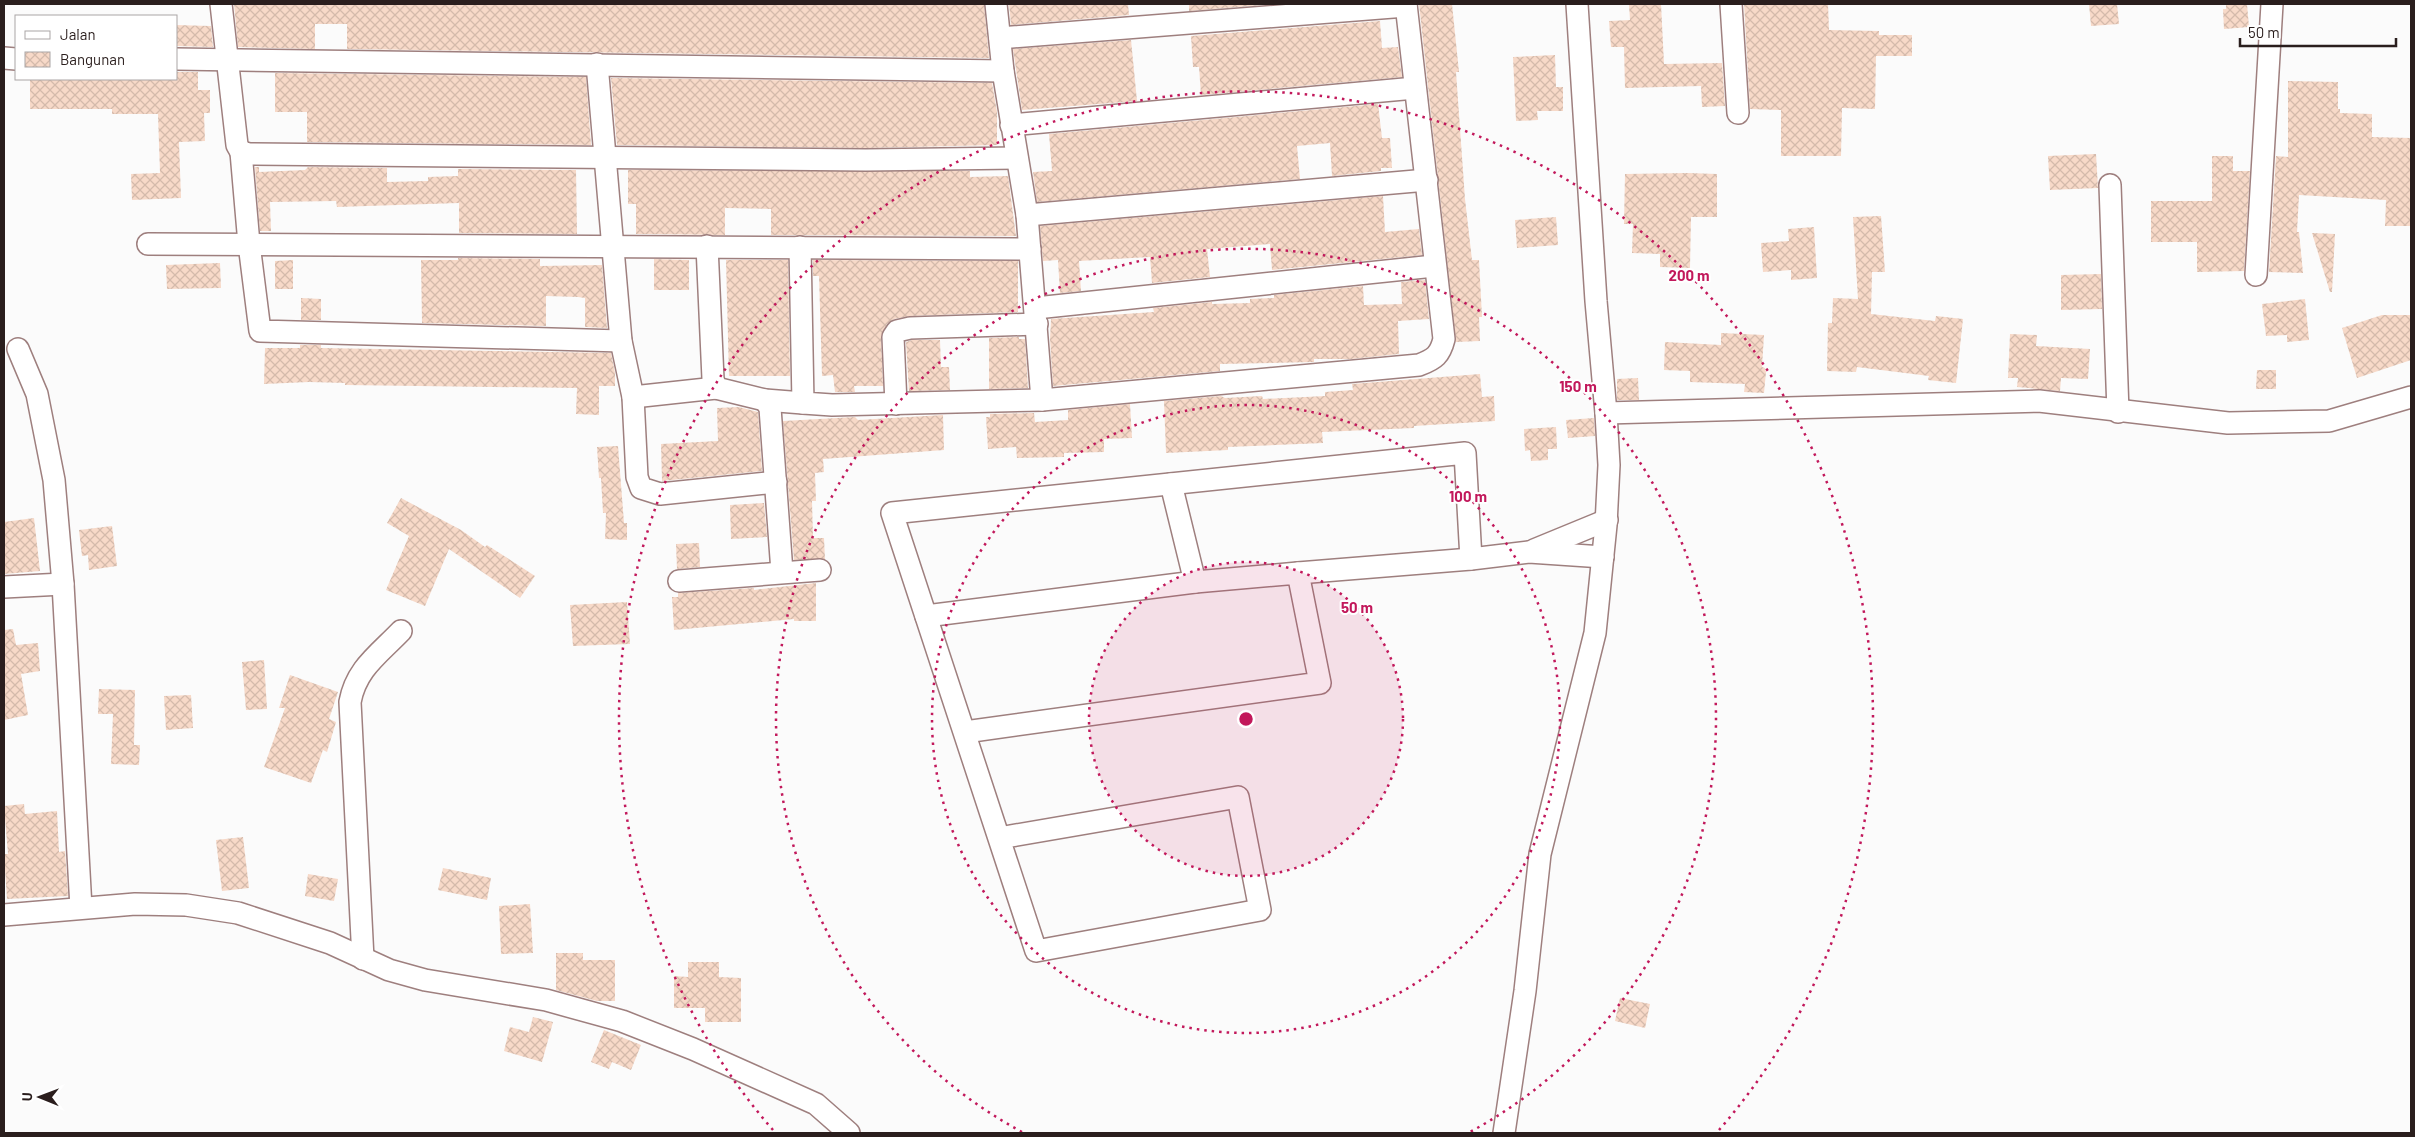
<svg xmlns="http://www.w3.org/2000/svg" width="2415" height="1137" font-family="Barlow,sans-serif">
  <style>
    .building { fill: url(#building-cross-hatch) }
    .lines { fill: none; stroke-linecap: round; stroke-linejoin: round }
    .minor-casing { stroke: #9e7f7e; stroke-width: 24 }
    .minor { stroke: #fff; stroke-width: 21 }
    .ring { fill: none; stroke: #c2185b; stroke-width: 2.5; stroke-dasharray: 2.5 5 }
    .centre { fill: #c2185b; stroke: #fff; stroke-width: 2.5 }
    .ring-label { font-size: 15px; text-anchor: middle; font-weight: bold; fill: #c2185b; stroke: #fff; stroke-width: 4; stroke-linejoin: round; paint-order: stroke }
  </style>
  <defs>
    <pattern id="building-cross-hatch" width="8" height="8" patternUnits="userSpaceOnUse" patternTransform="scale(1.25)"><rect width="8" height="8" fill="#f7d9c8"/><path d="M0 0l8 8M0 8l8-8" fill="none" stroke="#d4baab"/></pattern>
  </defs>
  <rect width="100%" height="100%" fill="#fbfbfb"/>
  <g class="building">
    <polygon points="234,4 984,4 989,58 347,49 347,24 315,24 315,49 238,47"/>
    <polygon points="1009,4 1128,4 1129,15 1011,25"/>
    <polygon points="1189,4 1275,4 1189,11"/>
    <polygon points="1419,4 1452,4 1459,72 1456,72 1465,199 1472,260 1479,260 1482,317 1479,317 1480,341 1456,342"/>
    <polygon points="1661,4 1664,64 1722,63 1725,106 1702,107 1701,86 1625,88 1624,47 1611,47 1609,21 1630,20 1629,5"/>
    <polygon points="1744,4 1828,4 1829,30 1879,31 1879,35 1912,35 1912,56 1876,56 1875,109 1842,108 1841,156 1781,156 1781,110 1750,109"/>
    <polygon points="2089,4 2117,4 2119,24 2091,26"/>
    <polygon points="2226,4 2247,4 2249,27 2224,29 2223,9 2226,9"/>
    <polygon points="1380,21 1382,48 1398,47 1402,77 1201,95 1199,67 1193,67 1191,36"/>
    <polygon points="176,25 211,26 213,47 176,46"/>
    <polygon points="1131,40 1137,101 1022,110 1013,49"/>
    <polygon points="1555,55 1556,87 1563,87 1563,111 1537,111 1538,120 1516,121 1513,57"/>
    <polygon points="176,72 198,72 198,90 210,90 210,113 204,113 205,141 179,142 181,198 132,200 131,174 160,173 158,114 112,114 112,109 30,109 30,79 176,79"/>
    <polygon points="275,73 586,77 591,145 307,142 307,112 275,112"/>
    <polygon points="611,78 992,83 997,112 997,145 866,148 617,145"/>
    <polygon points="2288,81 2338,82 2338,109 2340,109 2340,113 2372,114 2372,137 2411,138 2411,226 2385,226 2386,200 2299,195 2297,232 2299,232 2303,273 2269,272 2276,156 2288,157"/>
    <polygon points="1378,104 1382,138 1390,138 1392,168 1381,168 1381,171 1332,176 1330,143 1297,146 1300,179 1037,202 1033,172 1052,171 1049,134"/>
    <polygon points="2096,154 2098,188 2050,190 2048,156"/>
    <polygon points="2212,156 2233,156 2233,171 2250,171 2244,271 2197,272 2197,242 2151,242 2151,201 2212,201"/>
    <polygon points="255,167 259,167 259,172 305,170 308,167 387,168 387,182 428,181 428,177 458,176 458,169 576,170 577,234 459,233 459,203 337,207 336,201 270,202 271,231 260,231"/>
    <polygon points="628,170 970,171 970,177 1008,176 1016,236 771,235 771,209 725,208 725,235 636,234 636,204 628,204"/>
    <polygon points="1688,173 1717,174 1717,217 1691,217 1690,268 1660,267 1660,254 1632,253 1633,224 1624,224 1625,174"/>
    <polygon points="1383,196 1385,232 1419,229 1422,255 1272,270 1270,244 1207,249 1210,277 1152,283 1150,257 1079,261 1081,291 1060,293 1058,260 1043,261 1040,226"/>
    <polygon points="1881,216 1885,272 1872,272 1871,314 1935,321 1936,316 1963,319 1956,383 1928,380 1929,376 1857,367 1856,372 1827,371 1828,323 1832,323 1833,298 1858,299 1853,217"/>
    <polygon points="1556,217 1558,245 1517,248 1515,220"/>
    <polygon points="1814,227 1817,278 1791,280 1791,270 1763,272 1761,243 1789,241 1788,229"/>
    <polygon points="2312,233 2335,234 2332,292 2330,292"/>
    <polygon points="458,258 540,259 540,266 602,265 607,328 585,327 585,298 578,297 546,296 546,326 422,323 421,260 458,260"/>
    <polygon points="654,259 689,260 689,290 654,290"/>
    <polygon points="293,260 293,289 275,289 275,261"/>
    <polygon points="726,260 788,260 790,376 729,376"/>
    <polygon points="813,260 1018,261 1018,312 910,316 894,319 887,324 881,337 883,386 854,386 855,392 835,392 833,375 822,376 819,276 813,276"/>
    <polygon points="220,263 221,288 167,289 166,265"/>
    <polygon points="2101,274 2102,309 2061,310 2061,275"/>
    <polygon points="1425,280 1429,319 1398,321 1399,354 1351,359 1314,359 1314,362 1220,364 1220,371 1053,386 1050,339 1051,319 1154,312 1153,308 1212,302 1212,304 1250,303 1250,299 1274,298 1274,295 1363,286 1364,305 1402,304 1401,282"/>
    <polygon points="301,298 321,299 321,320 301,320"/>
    <polygon points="2305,299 2309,340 2287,342 2287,335 2266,336 2262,304"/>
    <polygon points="2382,315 2411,315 2411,360 2357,378 2342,328"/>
    <polygon points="1721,333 1764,335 1762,367 1765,368 1766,372 1764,393 1744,392 1745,384 1690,382 1690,371 1664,370 1665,342 1721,345"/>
    <polygon points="2010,334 2037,335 2036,346 2090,349 2088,379 2061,378 2060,391 2017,387 2018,378 2008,378"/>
    <polygon points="1019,337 1019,339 1025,339 1028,388 989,389 989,338"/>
    <polygon points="912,340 940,340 941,367 949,367 950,390 909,391 906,342"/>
    <polygon points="300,345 321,345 321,348 611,353 615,373 615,386 599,386 599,415 576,414 577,388 345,385 345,383 309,382 264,384 265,348 300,348"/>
    <polygon points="2257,370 2276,370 2276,389 2256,389"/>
    <polygon points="1480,374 1482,397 1494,396 1495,421 1414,426 1414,428 1322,432 1323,443 1228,447 1228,450 1166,453 1164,401 1221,396 1225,398 1262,396 1263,399 1325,396 1325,392 1353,390 1352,384"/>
    <polygon points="1638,378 1639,400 1617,400 1617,379"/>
    <polygon points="1130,404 1132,438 1104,439 1104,452 1064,453 1064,457 1017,458 1016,447 988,449 986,417 990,417 990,414 1034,413 1035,422 1068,420 1068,410"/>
    <polygon points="739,407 758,412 762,471 662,481 661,444 718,441 717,408"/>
    <polygon points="943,415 944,450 823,459 824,472 815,473 816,501 812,501 813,538 824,538 825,559 794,560 783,421 855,417 858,420"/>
    <polygon points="1594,418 1595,436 1568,438 1566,420"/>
    <polygon points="1556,427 1557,449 1548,449 1548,460 1531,461 1530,450 1525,451 1524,429"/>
    <polygon points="618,446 624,523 627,523 627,540 605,539 606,513 603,513 601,478 599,478 597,447"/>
    <polygon points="401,498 461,530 485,547 487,545 535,576 520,598 449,549 425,606 386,590 409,536 387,523"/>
    <polygon points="764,503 767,537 731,539 730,505"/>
    <polygon points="34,518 40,571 4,574 4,522"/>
    <polygon points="112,526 117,566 89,570 88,555 82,556 79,530"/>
    <polygon points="699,543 700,567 677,569 676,544"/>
    <polygon points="816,583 816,621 794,621 794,619 674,630 672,597 678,597 678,593 754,588 754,590"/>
    <polygon points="627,602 630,644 573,646 570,605"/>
    <polygon points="13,629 16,645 38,643 40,671 21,674 28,715 4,720 4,630"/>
    <polygon points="264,660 267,709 246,710 242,662"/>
    <polygon points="290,675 338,692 329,719 336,722 327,752 323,750 311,783 264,767 285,708 279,708"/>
    <polygon points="99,689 135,690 134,745 140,745 139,765 111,764 113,714 98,714"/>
    <polygon points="191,695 193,728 166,730 164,696"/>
    <polygon points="24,804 25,814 57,811 59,852 65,851 68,896 7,899 4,854 8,854 4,806"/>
    <polygon points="243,837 249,888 222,891 216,840"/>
    <polygon points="443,868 491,878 487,900 438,890"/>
    <polygon points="308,874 338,879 334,901 305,896"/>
    <polygon points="530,904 533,953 501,954 499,906"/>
    <polygon points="556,953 583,953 583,960 615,960 615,1001 597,1001 556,990"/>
    <polygon points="688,962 719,962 719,977 741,978 741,1022 705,1022 705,1008 674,1008 674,976 688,977"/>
    <polygon points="1620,998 1650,1004 1645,1028 1615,1021"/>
    <polygon points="533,1017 553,1022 542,1062 504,1051 510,1027 529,1032"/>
    <polygon points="604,1030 641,1045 631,1070 612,1062 609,1069 591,1062"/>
  </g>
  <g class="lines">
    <defs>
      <g id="minor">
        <polyline points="221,4 237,145 241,152 249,154 866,160 1017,158"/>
        <polyline points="996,4 1003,71 1027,215 1042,400"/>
        <polyline points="1731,4 1738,113"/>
        <polyline points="1000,38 1406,6"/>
        <polyline points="4,58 16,59"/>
        <polyline points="176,59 1003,71"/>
        <polyline points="597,64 621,341 633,397 637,477 641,488 660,494 776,482"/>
        <polyline points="1011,125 1415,88"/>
        <polyline points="241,152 249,244 260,331 621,341"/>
        <polyline points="2110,185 2118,412"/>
        <polyline points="1027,215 1427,180"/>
        <polyline points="148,244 1030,249"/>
        <polyline points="707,246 713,379 716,388 765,400 803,403"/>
        <path d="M800,247L803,403L832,405L1042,400L1419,365C1435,359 1440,355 1444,339L1406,4"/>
        <polyline points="2256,275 2272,4"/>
        <polyline points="1036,308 1434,266"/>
        <polyline points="18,349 37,394 54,480 63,584 81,908"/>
        <polyline points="633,397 716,388"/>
        <polyline points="765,400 770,408 782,572"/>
        <polyline points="896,404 893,337 897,331 910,328 1037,324"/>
        <polyline points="1606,413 2039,401 2228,423 2329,421 2411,397"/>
        <polyline points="1171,484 1195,582"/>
        <polyline points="1534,550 1607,520"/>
        <polyline points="1298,573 1471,559"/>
        <polyline points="679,581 820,570"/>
        <polyline points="4,587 63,584"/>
        <polyline points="926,616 1195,582 1298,573 1320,683 965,732"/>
        <polyline points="999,838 1238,797 1260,910 1036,951 892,513 1465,453 1471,559 1529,552 1603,557"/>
        <polyline points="4,915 135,904 186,905 238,913 330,943 389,970 425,980 546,1000 622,1021 693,1049 816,1104 849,1133"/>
        <path d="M363,959L350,702C356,669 378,655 401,631"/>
        <polyline points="1504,1133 1525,991 1540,854 1595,633 1606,525 1609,465 1606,413 1596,301 1577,4"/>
      </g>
    </defs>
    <use href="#minor" class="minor-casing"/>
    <use href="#minor" class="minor"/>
  </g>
  <circle cx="1246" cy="719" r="157" fill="#c2185b" fill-opacity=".12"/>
  <g class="ring">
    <circle cx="1246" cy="719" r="157"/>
    <circle cx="1246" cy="719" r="314"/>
    <path d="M1022 1132A470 470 0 1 1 1470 1132"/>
    <path d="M773 1130A627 627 0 1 1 1719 1130"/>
  </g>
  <circle cx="1246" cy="719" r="8" class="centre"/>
  <g class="ring-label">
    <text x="1689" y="281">200 m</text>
    <text x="1578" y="392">150 m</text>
    <text x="1468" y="502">100 m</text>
    <text x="1357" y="613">50 m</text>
  </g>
  <rect width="2415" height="1137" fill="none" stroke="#2a1e1d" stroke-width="10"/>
  <rect x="15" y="15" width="162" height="65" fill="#ffffff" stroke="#aaa5a5"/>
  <rect x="25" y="31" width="25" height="8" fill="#ffffff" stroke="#aaa5a5"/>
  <text x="60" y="40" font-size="15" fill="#2a1e1d">Jalan</text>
  <rect x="25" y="52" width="25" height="15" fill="url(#building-cross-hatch)" stroke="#aaa5a5"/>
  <text x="60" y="65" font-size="15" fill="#2a1e1d">Bangunan</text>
  <g transform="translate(40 1097) rotate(271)" stroke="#ffffff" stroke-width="4" paint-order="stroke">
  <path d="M0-4L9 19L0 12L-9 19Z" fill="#2a1e1d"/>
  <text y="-8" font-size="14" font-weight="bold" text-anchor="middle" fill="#2a1e1d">U</text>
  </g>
  <path d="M2240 38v8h156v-8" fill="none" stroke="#2a1e1d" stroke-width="2.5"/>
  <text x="2248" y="38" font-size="15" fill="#2a1e1d" stroke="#ffffff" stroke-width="4" paint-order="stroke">50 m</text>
</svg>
